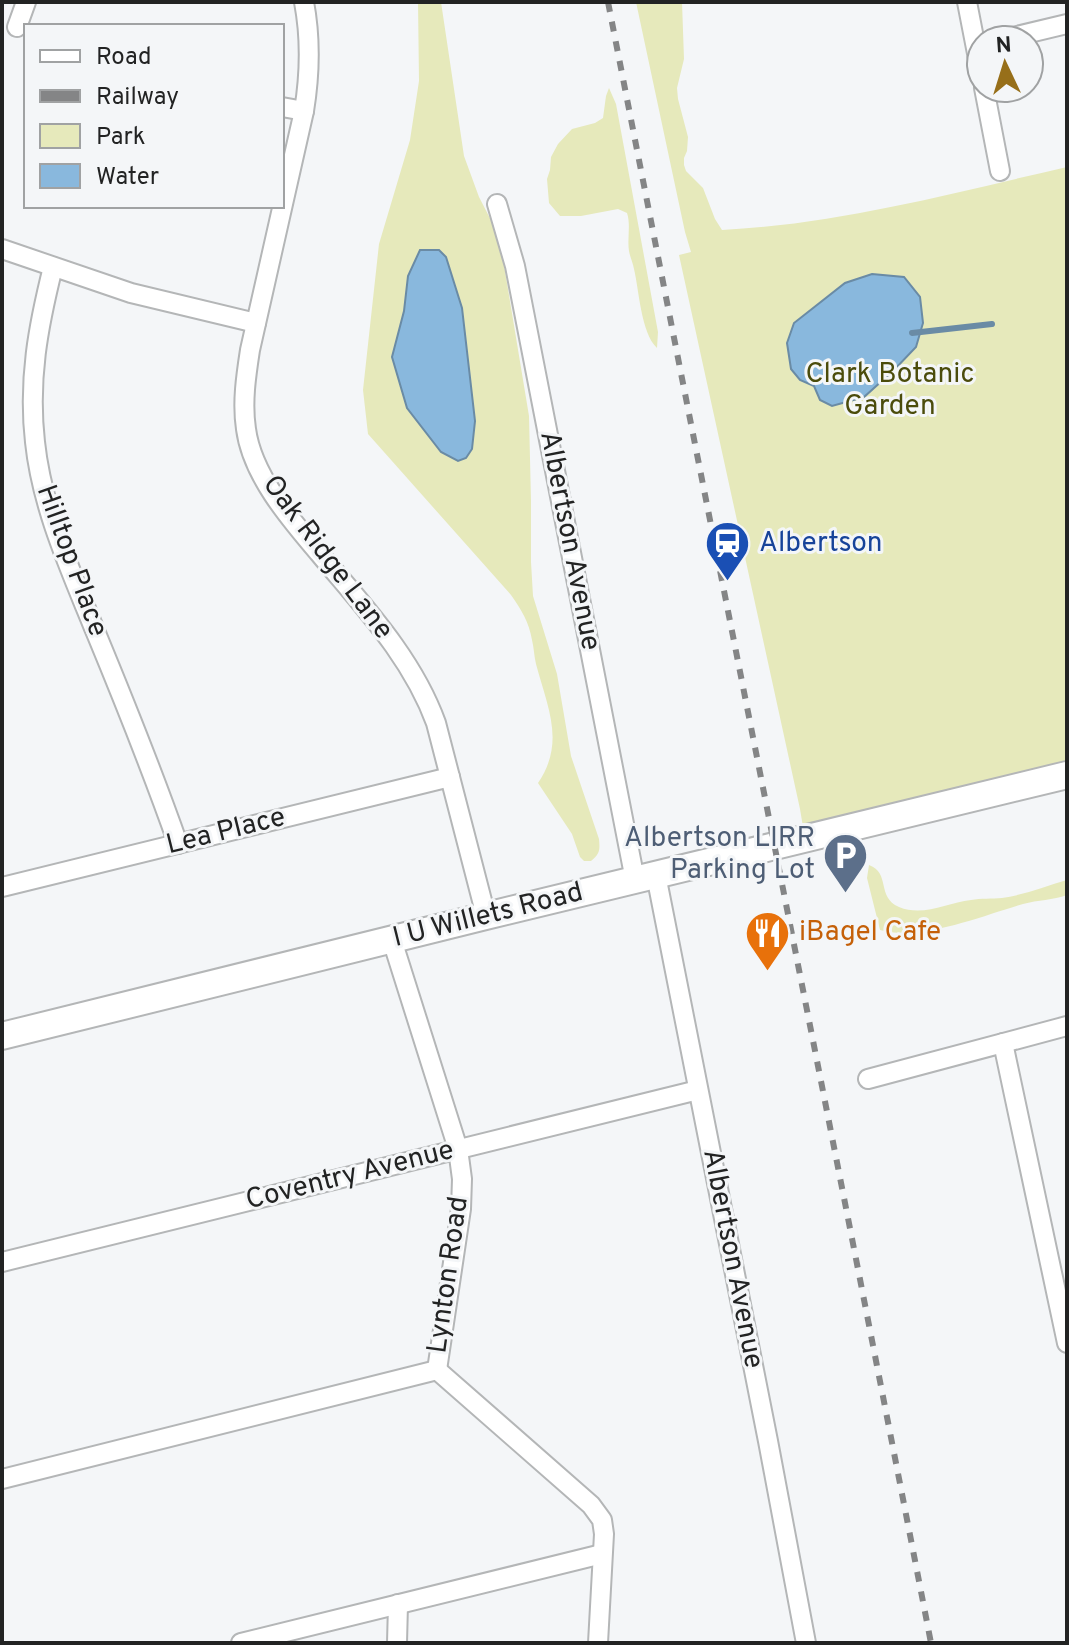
<svg xmlns="http://www.w3.org/2000/svg" width="1069" height="1645" font-family="Overpass,sans-serif">
  <style>
    .green { fill: #e6e9bb; fill-rule: evenodd }
    .water { fill: #89b8dd; stroke: #6a8ba5; stroke-width: 2 }
    .lines { fill: none; stroke-linecap: round; stroke-linejoin: round }
    .stream { stroke: #6a8ba5; stroke-width: 6 }
    .minor-casing { stroke: #b4b6b7; stroke-width: 22 }
    .secondary-casing { stroke: #b4b6b7; stroke-width: 30 }
    .minor { stroke: #fff; stroke-width: 18 }
    .secondary { stroke: #fff; stroke-width: 26 }
    .rail { stroke: #848586; stroke-width: 6; stroke-dasharray: 10 10; stroke-linecap: butt }
    .labels { text-anchor: middle; dominant-baseline: central; stroke-width: 6; stroke-linejoin: round; paint-order: stroke }
    .park-label { font-size: 28px; fill: #4b4c0b; stroke: #f4f6f8 }
    .street-label { font-size: 28px; fill: #222323; stroke: #f4f6f8 }
    .transit-label { font-size: 28px; fill: #164399; stroke: #f4f6f8; text-anchor: start }
    .service-label { font-size: 28px; fill: #4e5e75; stroke: #f4f6f8; text-anchor: end }
    .food-label { font-size: 28px; fill: #c56008; stroke: #f4f6f8; text-anchor: start }
  </style>
  <rect width="100%" height="100%" fill="#f4f6f8"/>
  <g class="green">
    <path d="M418,2H441L464,156L479,197L494,226L503,259L529,416L531,501V562L533,596L557,674L571,756L599,839C600,850 600,854 591,861H584L580,857L572,834L538,783C566,742 547,706 536,664C534,656 534,648 532,640C529,622 521,609 511,595L368,434L363,390L379,244L410,140L419,81ZM446,257L462,308L472,449L466,458L458,461L441,452L407,408L392,357L404,311L408,276Z"/>
    <path d="M636,2H682L684,59L677,88L678,99L688,137L687,151L684,158V165L686,171L703,188L715,219L722,230C839,224 953,193 1067,167V774L805,839L800,809L679,255L691,252L685,232Z"/>
    <path d="M609,88L616,104L658,332L657,348C641,333 639,290 634,269C633,263 630,257 629,251C627,238 631,225 627,213L618,209L581,216H560L549,203L547,179L550,170L551,157L558,144L572,129L595,123L603,118L606,96Z"/>
    <path d="M869,865C891,873 876,897 899,907C923,917 947,903 971,900C981,898 992,899 1002,898C1024,895 1046,886 1067,880V895C1053,900 1038,900 1023,904C984,915 920,942 880,930L867,878Z"/>
  </g>
  <g class="water">
    <polygon points="420,250 439,250 446,257 462,308 475,421 472,449 466,458 458,461 441,452 407,408 392,357 404,311 408,276"/>
    <polygon points="872,274 904,277 920,297 923,323 916,347 894,370 864,397 832,406 820,400 814,386 800,380 791,369 787,343 794,323 845,283"/>
  </g>
  <g class="lines">
    <polyline class="stream" points="912,333 992,324"/>
    <defs>
      <g id="minor">
        <path d="M304,2C311,39 310,74 304,111L250,350C246,376 242,403 246,429C252,475 290,519 319,553C363,606 412,657 436,723L486,916"/>
        <polyline points="967,2 981,74"/>
        <polyline points="17,27 26,2"/>
        <polyline points="1000,40 1067,24"/>
        <polyline points="984,88 1000,171"/>
        <polyline points="282,107 304,111"/>
        <polyline points="497,204 515,266 635,880"/>
        <polyline points="2,249 131,293 256,323"/>
        <path d="M53,267C38,327 28,380 35,442C42,509 71,571 96,633C125,703 153,773 178,844"/>
        <polyline points="656,875 768,1441 806,1643"/>
        <polyline points="2,887 450,777"/>
        <polyline points="392,940 458,1149 462,1179 461,1209 437,1370"/>
        <polyline points="1003,1043 1067,1343"/>
        <polyline points="868,1079 1067,1026"/>
        <polyline points="2,1262 698,1090"/>
        <polyline points="437,1370 591,1505 602,1520 604,1534 598,1643"/>
        <polyline points="2,1479 437,1370"/>
        <polyline points="241,1643 602,1554"/>
        <polyline points="397,1643 398,1604"/>
      </g>
      <polyline id="secondary" points="2,1036 486,916 1067,775"/>
    </defs>
    <use href="#minor" class="minor-casing"/>
    <use href="#secondary" class="secondary-casing"/>
    <use href="#minor" class="minor"/>
    <use href="#secondary" class="secondary"/>
    <path class="rail" d="M608,2C715,549 825,1096 931,1643"/>
  </g>
  <defs>
    <symbol id="station-pin" viewBox="-11 -11 22 30"><path d="M0 17L-7.5 6A9.5 9.5 0 1 1 7.5 6Z" fill="#1a4fb4" stroke="#f4f6f8"/><path d="M-3-6H3Q5-6 5-4V2Q5 4 3 4L4.5 6H3L1.5 4h-3L-3 6H-4.5L-3 4Q-5 4-5 2V-4Q-5-6-3-6ZM-3.5-4v3h7v-3ZM-3.5 1v1.5H-2V1ZM2 1v1.5H3.5V1Z" fill="#fff"/></symbol>
    <symbol id="parking-pin" viewBox="-11 -11 22 30"><path d="M0 17L-7.5 6A9.5 9.5 0 1 1 7.5 6Z" fill="#5c6f8a" stroke="#f4f6f8"/><path d="M-3.5-5.5H1a3.5 3.5 0 0 1 0 7H-1V5.5H-3.5ZM-1-3.4V-.6H.8a1.4 1.4 0 0 0 0-2.8Z" fill="#fff"/></symbol>
    <symbol id="restaurant-pin" viewBox="-11 -11 22 30"><path d="M0 17L-7.5 6A9.5 9.5 0 1 1 7.5 6Z" fill="#e8710a" stroke="#f4f6f8"/><path d="M-5-6h1v4h1v-4h1v4h1v-4h1v5L-1.5 .5V6h-2V.5L-5-1ZM5-6V6H3V1.5H1.5Q1.5-4 5-6Z" fill="#fff"/></symbol>
  </defs>
  <g fill-rule="evenodd">
    <use href="#station-pin" x="702" y="518" width="51" height="69"/>
    <use href="#parking-pin" x="820" y="830" width="51" height="69"/>
    <use href="#restaurant-pin" x="742" y="908" width="51" height="69"/>
  </g>
  <g class="labels">
    <g class="park-label">
      <text x="890" y="375">Clark Botanic<tspan x="890" dy="32">Garden</tspan></text>
    </g>
    <g class="street-label">
      <text transform="translate(569 541) rotate(79)">Albertson Avenue</text>
      <text transform="translate(327 558) rotate(53)">Oak Ridge Lane</text>
      <text transform="translate(71 561) rotate(70)">Hilltop Place</text>
      <text transform="translate(226 832) rotate(-14)">Lea Place</text>
      <text transform="translate(488 916) rotate(-14)">I U Willets Road</text>
      <text transform="translate(350 1176) rotate(-14)">Coventry Avenue</text>
      <text transform="translate(732 1259) rotate(79)">Albertson Avenue</text>
      <text transform="translate(449 1275) rotate(-82)">Lynton Road</text>
    </g>
    <g class="transit-label">
      <text x="759" y="544">Albertson</text>
    </g>
    <g class="service-label">
      <text x="815" y="839">Albertson LIRR<tspan x="815" dy="32">Parking Lot</tspan></text>
    </g>
    <g class="food-label">
      <text x="799" y="933">iBagel Cafe</text>
    </g>
  </g>
  <rect width="1069" height="1645" fill="none" stroke="#222323" stroke-width="8"/>
  <rect x="24" y="24" width="260" height="184" fill="#f4f6f8" stroke="#a0a2a3" stroke-width="2"/>
  <rect x="40" y="50" width="40" height="12" fill="#ffffff" stroke="#a0a2a3" stroke-width="2"/>
  <text x="96" y="64" font-size="24" fill="#222323">Road</text>
  <rect x="40" y="90" width="40" height="12" fill="#848586" stroke="#a0a2a3" stroke-width="2"/>
  <text x="96" y="104" font-size="24" fill="#222323">Railway</text>
  <rect x="40" y="124" width="40" height="24" fill="#e6e9bb" stroke="#a0a2a3" stroke-width="2"/>
  <text x="96" y="144" font-size="24" fill="#222323">Park</text>
  <rect x="40" y="164" width="40" height="24" fill="#89b8dd" stroke="#a0a2a3" stroke-width="2"/>
  <text x="96" y="184" font-size="24" fill="#222323">Water</text>
  <g transform="translate(1005 64) rotate(356)"><circle r="38" fill="#f4f6f8" stroke="#a0a2a3" stroke-width="2"/>
  <path d="M0-6L14 30L0 20L-14 30Z" fill="#976f1a"/>
  <text y="-12" font-size="22" font-weight="bold" text-anchor="middle" fill="#222323">N</text>
  </g>
</svg>
